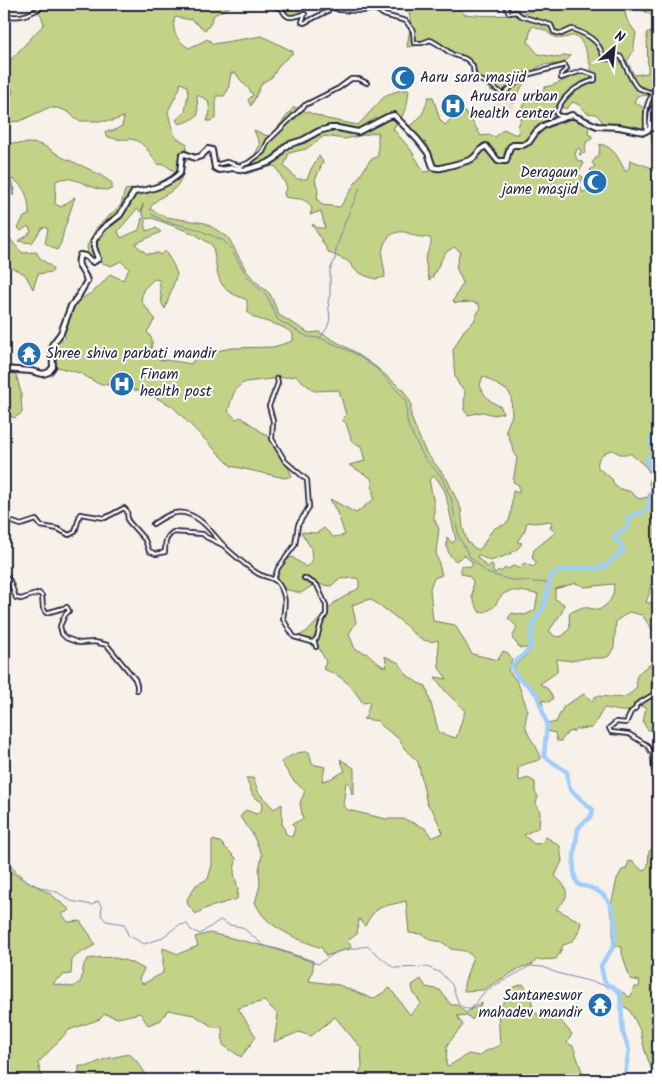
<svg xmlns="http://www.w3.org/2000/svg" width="662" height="1084" font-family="Kalam,sans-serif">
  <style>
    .built { fill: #f0e0ce }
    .green { fill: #c2d287; stroke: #727a61; fill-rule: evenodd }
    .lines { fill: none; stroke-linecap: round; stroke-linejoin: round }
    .stream { stroke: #6e89ae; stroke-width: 1 }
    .river { stroke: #a0cdfa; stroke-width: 4.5 }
    .street-casing { stroke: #22223b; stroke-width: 6 }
    .secondary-casing { stroke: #22223b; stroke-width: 8 }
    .street { stroke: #fff; stroke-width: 2.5 }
    .secondary { stroke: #fff; stroke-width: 4 }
    .labels { text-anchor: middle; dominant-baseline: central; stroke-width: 4; stroke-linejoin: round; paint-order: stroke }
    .poi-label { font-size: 15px; fill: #22223b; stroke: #fff; text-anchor: start }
  </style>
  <rect width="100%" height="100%" fill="#f8f1e9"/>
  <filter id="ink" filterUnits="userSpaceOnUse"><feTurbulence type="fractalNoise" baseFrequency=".02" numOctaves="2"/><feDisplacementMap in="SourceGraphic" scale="10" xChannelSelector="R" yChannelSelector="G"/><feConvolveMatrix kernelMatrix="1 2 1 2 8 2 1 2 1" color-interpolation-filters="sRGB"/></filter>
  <g filter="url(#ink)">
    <polygon class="built" points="496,93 503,95 510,93 514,97 513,109 505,112 500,110 492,102 492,96"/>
    <g class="green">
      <path d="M29,4H235L214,15L209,26L205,30L192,20L175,17C171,31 177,41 189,48L208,39L213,44L262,36L294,52L280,64L272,77L262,83L251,106L248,100L253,95C248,86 240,82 236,73H231L228,90L224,96H216V118L210,121H207L210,112L208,100L197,95L198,115L189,121L179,124L176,120L185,112L188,93L187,86L180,83V88L168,111C169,117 173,135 177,138C180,140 184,142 187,144L186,150L187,161L184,164C182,198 158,191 150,209L166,217L205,223L228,237L246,270L254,280L270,294L279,315L309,333L319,332L353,351L376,367L403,390L411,403V417L425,451L447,479L461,509L463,528L467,541L473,547L479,550C484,545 486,539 490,533C497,524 500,528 507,523C513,518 511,499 513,491L519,493V485L513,482L517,459L506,430L512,415L511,396L508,391L483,376L480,385C484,397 490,401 501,407L503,413L494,415L483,412L468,415L464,410L465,391L459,385L455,377L453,350L464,330L474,321L480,308L478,304L472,302L455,303L453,301L463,283L456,267L460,251L454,247L445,253L432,278L429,280L425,259L431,244V239C426,236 421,238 416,236C412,235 409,233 405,232C389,230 382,243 382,257C383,264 385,270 385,277L376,279L366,276L356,271L348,261L329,253L312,224L318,228H325L321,211L310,215L312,209C307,196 296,200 285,197L284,193L287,187L276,167L273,166L245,174L260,145L254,130L270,137L294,107L327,119L358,125L386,95L401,90H409L407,105L401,119L410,126C422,118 425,110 428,97H433L440,120L445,125L452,118L444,103H458L472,121L481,136L489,135L495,137L504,129L514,134H519L518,127L523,113L522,107L530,98L538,102L545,87C562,85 573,71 592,74C591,66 584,38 575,36C572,35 567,38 563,38C554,40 550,33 543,29H540L534,26L531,28L528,42L538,54L560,58L565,55L571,56L561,65C531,59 525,82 513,104L514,97L510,93L503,95L490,90L479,78L475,69L455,53L432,43L407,47L411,22L409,13L397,4H462L463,14C491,17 524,17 549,4H658V21C650,14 633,0 625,13L627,20L636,33L633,52L627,61L634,75L648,73L647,32L655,33L658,36V90L652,91L650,95L637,96L634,102L644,108L645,123L644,129L606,126L596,114L587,113L581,106L573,102L566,109L562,107L560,108L559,112L564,115L567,114V118C576,115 582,120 589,125L588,134L592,136V139L586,142L585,153L579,155L581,151L579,148L577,149L575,154L577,160L584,163L578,174L583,177C581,183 578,186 583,192H585L588,188L599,190V177L590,170L595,166L592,163L599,154L600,144C616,148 618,159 626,172L629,168L630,160L652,168L658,174V432L654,442V452L658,456V572C648,584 652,589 646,602L649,603H658V734L647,729L643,722L646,708L640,706C630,715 617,710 604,708L592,728L576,729L574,731L568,732L561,741H557L555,733L547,731L548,724L556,722L564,706L584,694L592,701L596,696C612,696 627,703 637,686C633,674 642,670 651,664L656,647L654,632L642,615L629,612L616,621L614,647L609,656L604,658H586L571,661L557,659V672L540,684L548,689L553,698L549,702L542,700L543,706C540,693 528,687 519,679C516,676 515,672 513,668C520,659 525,659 532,648H520L512,638L517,627L508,618L512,613L525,615L535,610L538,594C528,593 514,588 505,593C493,601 501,608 480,613L472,598L473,581L469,576L461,573V565L471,567L473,563L464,555L456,561C447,555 446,547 447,537L452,543L456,540L445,491L435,476L429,479L434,504V519L439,529L436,553L442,575L434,578L430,588L433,621L455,625L472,654L498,660L503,651L508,653L512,659L508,670L518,683L528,711C519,734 537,740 541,759C534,762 522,764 518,768L519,781L528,778L535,782V792L538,796L536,804L540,812L539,827L524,835L534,844L542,843L546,837L560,846L562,861L555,876C569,888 571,897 556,909L581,922C579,933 575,943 563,945L560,953L556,959L536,960L533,964L520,968L483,990L464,991V984L473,956L465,951L451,949L442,942L431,940L422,934L409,933L406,901C384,907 376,904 365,926L359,919L357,934L347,941L352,947L326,956L322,948C304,942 273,930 261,913C259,910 257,906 255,903L260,885L259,870L262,855L252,833L240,817L246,810L256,814L261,811L263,803L253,796L246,778H253L259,793L274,809L282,804V823L286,834L292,837L295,828L292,824L303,819L300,803L305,791L293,780L281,762C290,756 297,751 309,752L312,764L325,767L322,781L330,779L345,771L340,759L354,768V793L352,795L350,784L346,782L343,805L348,810L386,819H404L425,828L432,838L443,833L433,811L427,804L418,762L404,748L399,739L382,726L378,721L363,719L366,717L370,702L363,703C351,686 344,676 323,669L326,662C318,646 316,639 297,637L309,630L334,603L359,588V581L357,578L339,579L331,586L315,584L301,593L284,589L277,579C279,568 281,562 292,557L306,567L312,561L311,548L301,532L317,533L324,528L333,537L345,535L339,517L330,499L356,513L374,499L371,478L349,465L365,461L361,446L352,442L346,423L342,420L346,415L339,390L314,391L296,376L246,382C233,386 232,400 228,411L236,419L241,417L277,443L292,476L285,478L231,466L172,406L145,392L97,383L80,373L53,366V340L57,337L62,341L66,337L62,333L72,303C93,293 95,292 110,274L123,280L129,269L121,261L111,266L95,260L88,253L87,246L97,227L121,205L125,190L153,186L170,177L175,172L164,164L158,165C151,155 143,139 129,139C119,140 114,139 106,136L105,131H113L122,126L124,117L112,121H81L75,119L71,114L66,111L57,108H48L20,121L4,123V113L10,105V99L13,91L10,87L4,88V67L44,24L41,15ZM396,124C414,137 426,149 431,171L424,172L411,150L393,129ZM378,132V156L370,160L340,207L322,205L317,199L318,190L315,180L323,162L319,156L311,169L307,179H297L284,166L289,153L306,149L324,136L345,139ZM143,204L142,213L145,219L152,218L195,234L212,245C217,259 214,280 228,291C234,295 241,297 247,300C247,304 247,309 248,312C253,322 284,322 293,335V341L273,347L232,348L205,353L200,350L191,364C178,361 164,361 151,357C149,344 157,344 147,332L155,319L141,301L143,290L154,279L159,280L162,304L165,309L177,274L173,264L165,251L160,255L158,253L147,254L135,244L161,232L156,228L146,231L145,221L142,218L139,230L121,238L118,231L137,209L141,212ZM612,450L620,454H631L646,467L651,475L649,484L651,488L648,497L639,499L629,491L620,489L615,486L612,479L598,468C596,458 603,452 612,450ZM550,521L552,523L550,528L556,532L534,550L532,558L537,563L533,567L524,563L518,569L516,567L513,566L508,569L505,568L501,572L499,570L495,573L493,572V565L491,564L487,567L477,557L478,555L490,561C500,558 517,553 522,543L517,542L525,530L527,522L535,523ZM576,583L585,587L614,584C614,598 610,603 599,610L583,607L569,613L570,628L563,636L556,637L549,631L562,612L564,604L555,599V589ZM370,599C380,606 390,612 399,620C410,628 422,647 438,640L439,668L447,679L435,677L446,692L465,711L456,738L439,733L426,686L418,683L407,675L399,663L385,656L387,667L382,666L368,654L355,649L349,634L356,622L352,605Z"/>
      <path d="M278,4H336L330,11C324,7 311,3 304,6L300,13L295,18L287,15V8Z"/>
      <path d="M656,106L658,124V154C656,150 653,147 652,143C650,135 652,113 656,106Z"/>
      <path d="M4,140C15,147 26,141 38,144C48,146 57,155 66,159C81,165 99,173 112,183V189C94,195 74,171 56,181L55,204L61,207L75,197L64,230L61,243L57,250L45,243L48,229L45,227L42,228L32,243L18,241L27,236L31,231L28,226L21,231L18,228L24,217L29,215C29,200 26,186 12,179L11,181L15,189L13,196L12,187L8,186L4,188Z"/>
      <path d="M4,215C7,220 5,221 6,227C7,237 16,247 23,253L36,252L40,258L53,268L52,272L38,274L33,289L25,274L10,267L4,261Z"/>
      <polygon points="8,373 16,374 21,393 22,413 14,418 8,415 4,416 4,375"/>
      <polygon points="212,840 220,842 236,858 234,873 238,889 237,899 204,909 196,914 188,905 187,899 196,885 208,879 212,865"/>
      <polygon points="658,845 658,1080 648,1080 653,1073 645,1051 640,1030 629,1009 622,1006 621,991 629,997 631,996 635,987 639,987 640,981 630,979 622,953 622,947 613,946 613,921 610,910 617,879 622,870 626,869 629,861 633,862 643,871 648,866 649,851"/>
      <path d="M4,860L24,879L49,893L70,910L62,914L68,922L80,921L90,935L95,945L77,955L72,960L71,974L63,975L61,978H58L53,984L73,987L81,981L84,964L88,959C111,955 124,958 144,969L139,979L143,984L163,973V948L178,954L198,946L195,937L210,933L277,949L313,961V969L309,981L339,985L373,999L390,988L410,1015L421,1003L413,992L412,985L421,979L426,987L440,990L451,1005H457L466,1013L482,1002L472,1020L467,1015L457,1016L463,1025L447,1045L446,1065L449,1066L468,1054L479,1056L484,1052L500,1045L498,1011L512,988L523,984L530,993L533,1009L541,1019H559L572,1034L567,1043L573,1046L585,1080H356L362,1067L361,1048L335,1017L311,1036L299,1032L274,1042L278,1014L264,1001L238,1008L256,1037L241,1057L223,1045L222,1027H213L194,1015L168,1010L161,1020L148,1025L140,1013L118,1018L105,1014L100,1019L69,1030L38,1063L42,1078L54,1080H4Z"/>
      <path d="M129,1054C139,1061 143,1071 150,1080H76L84,1077L79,1072V1066H89L105,1059Z"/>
    </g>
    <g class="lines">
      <g class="stream">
        <polyline points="151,214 164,221 197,229 224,241 231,249 247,276 267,296 278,320 308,337 320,338 354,353 377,369 406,400 407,421 409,428 425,459 441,476 451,498 459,537 470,557 487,573 511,580 548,583"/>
        <polyline points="320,338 327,328 330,319 328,301 330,295 330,270 335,259 336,249 345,222 360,188"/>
        <polyline points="4,868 31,884 59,893 71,901 92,905 98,901 102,907 101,915 106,921 124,924 128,935 144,944 160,939 179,925 187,924 191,930 200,934 220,920 229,925 242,927 263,945 318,964 337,952 367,946 394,968 427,967 441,973 452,985 459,1005 467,1009 471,1009 485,991 530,966 543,967 557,973 608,986"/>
      </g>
      <path class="river" d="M624,1080L629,1050L623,1033L620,993L612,986H608L604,980L601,966C605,958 612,951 615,943C616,938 615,932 615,927C614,901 604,889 579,885C569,875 576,842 578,829C582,820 590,823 593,810L574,793L569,787L567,772L544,756L547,724L537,695L528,685L518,678L511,666L531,648V637L534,622L544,606L551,575L560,570L604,567L624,550L614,536L628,527V517L647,510L652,491L654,473L646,461L653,454L651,441L655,430L658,429"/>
      <defs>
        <g id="street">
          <path d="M270,4L282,9C287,22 295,16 305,14L302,22L304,23L328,11L326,5"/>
          <path d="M325,4L339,10L363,11L371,9L377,10L384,15L406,21L413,31L414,43H422L430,40C438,43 444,49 452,54C461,59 465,55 473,66C474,83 478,78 490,84C494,87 498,91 503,94L526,75L565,65L567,69L561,74V78L582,71L595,75V80C577,85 562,96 556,114L559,116H563"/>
          <path d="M505,4L509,13L516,12L521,16L551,25L554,32L561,34L572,29C589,35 600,41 604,59H611L618,56L621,57C625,64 632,83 637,87C642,91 648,90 653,94C644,106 646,117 646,131"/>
          <path d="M4,14C19,21 34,12 47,4"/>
          <polyline points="215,165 227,162 240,166 248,163 263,152 268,141 305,105 339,88 351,79 359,79 367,83"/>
          <path d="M4,519L21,525L36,520L41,526L58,529L69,535L75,532L80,514L105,518L124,508L127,511L128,521L145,540L149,551L156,554L165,552C165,543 165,538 173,532L203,534L206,537L225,546"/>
          <path d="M153,524C164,517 175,509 188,514C205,520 213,535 225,547C235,556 246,566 257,573C264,578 272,576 278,583C287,596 285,604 283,619L294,637L315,643L316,647"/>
          <polyline points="4,574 10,581 16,598 21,599 39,593 42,596 43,608 46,613 67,607 69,611 65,615 60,626 62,634 66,638 79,643 95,642 107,645 135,679 137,685 137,690"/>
          <polyline points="304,578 317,585 326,605 326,614 321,623 317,638 313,642"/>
          <polyline points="274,579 278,568 295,545 298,525 309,507 307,480 285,461 272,439 273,421 269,406 278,383 277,378"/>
          <polyline points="658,662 655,675 654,694 636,705 636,708 631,712 626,723 616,722 609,728 611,732 629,734 647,745 653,755 654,769 658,777"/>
        </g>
        <path id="secondary" d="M4,369L31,371L43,374L49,372L53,367L52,345L61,333L71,306L79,295L87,281C84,269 75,268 80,255L85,256L93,262L98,259L94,247V240L103,228L120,215L134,192C151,190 168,185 180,173L182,155L185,154L195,158L201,156L208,149L212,150L215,168L219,170L233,168L245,170L268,163L276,158L283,149L287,145L303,140L319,131L330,128H338L358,132L387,117L394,115L418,140L428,153L433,167C436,168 438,169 441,168C445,167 469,161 472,159C478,155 479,149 486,146L498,161H506L510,147L513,145H523L529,142L536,132L543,126L554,121L572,115L597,126L619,127L644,132L650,129L652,110L658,104"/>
      </defs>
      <use href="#street" class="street-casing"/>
      <use href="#secondary" class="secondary-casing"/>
      <use href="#street" class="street"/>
      <use href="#secondary" class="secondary"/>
    </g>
  </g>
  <defs>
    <symbol id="mosque-disc" viewBox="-11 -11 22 22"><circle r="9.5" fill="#1f6fb2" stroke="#fff"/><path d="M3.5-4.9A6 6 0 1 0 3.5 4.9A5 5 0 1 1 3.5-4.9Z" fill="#fff"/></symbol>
    <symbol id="hospital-disc" viewBox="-11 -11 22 22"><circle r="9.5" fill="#1f6fb2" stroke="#fff"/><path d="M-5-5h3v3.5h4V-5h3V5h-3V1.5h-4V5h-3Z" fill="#fff"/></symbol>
    <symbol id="temple-disc" viewBox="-11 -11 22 22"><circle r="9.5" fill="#1f6fb2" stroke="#fff"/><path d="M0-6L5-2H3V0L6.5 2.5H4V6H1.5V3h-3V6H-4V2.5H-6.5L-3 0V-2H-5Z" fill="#fff"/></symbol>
  </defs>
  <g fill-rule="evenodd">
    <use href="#mosque-disc" x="389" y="64" width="28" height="28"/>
    <use href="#hospital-disc" x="439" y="92" width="28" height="28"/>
    <use href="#mosque-disc" x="581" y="168" width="28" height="28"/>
    <use href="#temple-disc" x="15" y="340" width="28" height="28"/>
    <use href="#hospital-disc" x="108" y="370" width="28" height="28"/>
    <use href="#temple-disc" x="586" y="991" width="28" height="28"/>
  </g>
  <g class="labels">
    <g class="poi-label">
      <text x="420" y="78">Aaru sara masjid</text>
      <text x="470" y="97">Arusara urban<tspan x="470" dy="17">health center</tspan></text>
      <text x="578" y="173" text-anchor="end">Deragaun<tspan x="578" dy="17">jame masjid</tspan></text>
      <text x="46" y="354">Shree shiva parbati mandir</text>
      <text x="140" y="375">Finam<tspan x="140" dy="17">health post</tspan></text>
      <text x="582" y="996" text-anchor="end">Santaneswor<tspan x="582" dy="17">mahadev mandir</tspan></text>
    </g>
  </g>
  <rect width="662" height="1084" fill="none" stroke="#fff" stroke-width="20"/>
  <rect x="10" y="10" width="642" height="1064" fill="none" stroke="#22223b" stroke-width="2" filter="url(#ink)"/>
  <g transform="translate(614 48) rotate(27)" stroke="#ffffff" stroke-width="4" paint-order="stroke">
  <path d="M0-4L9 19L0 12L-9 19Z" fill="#22223b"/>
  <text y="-8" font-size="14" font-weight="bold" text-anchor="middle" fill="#22223b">N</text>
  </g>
</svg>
